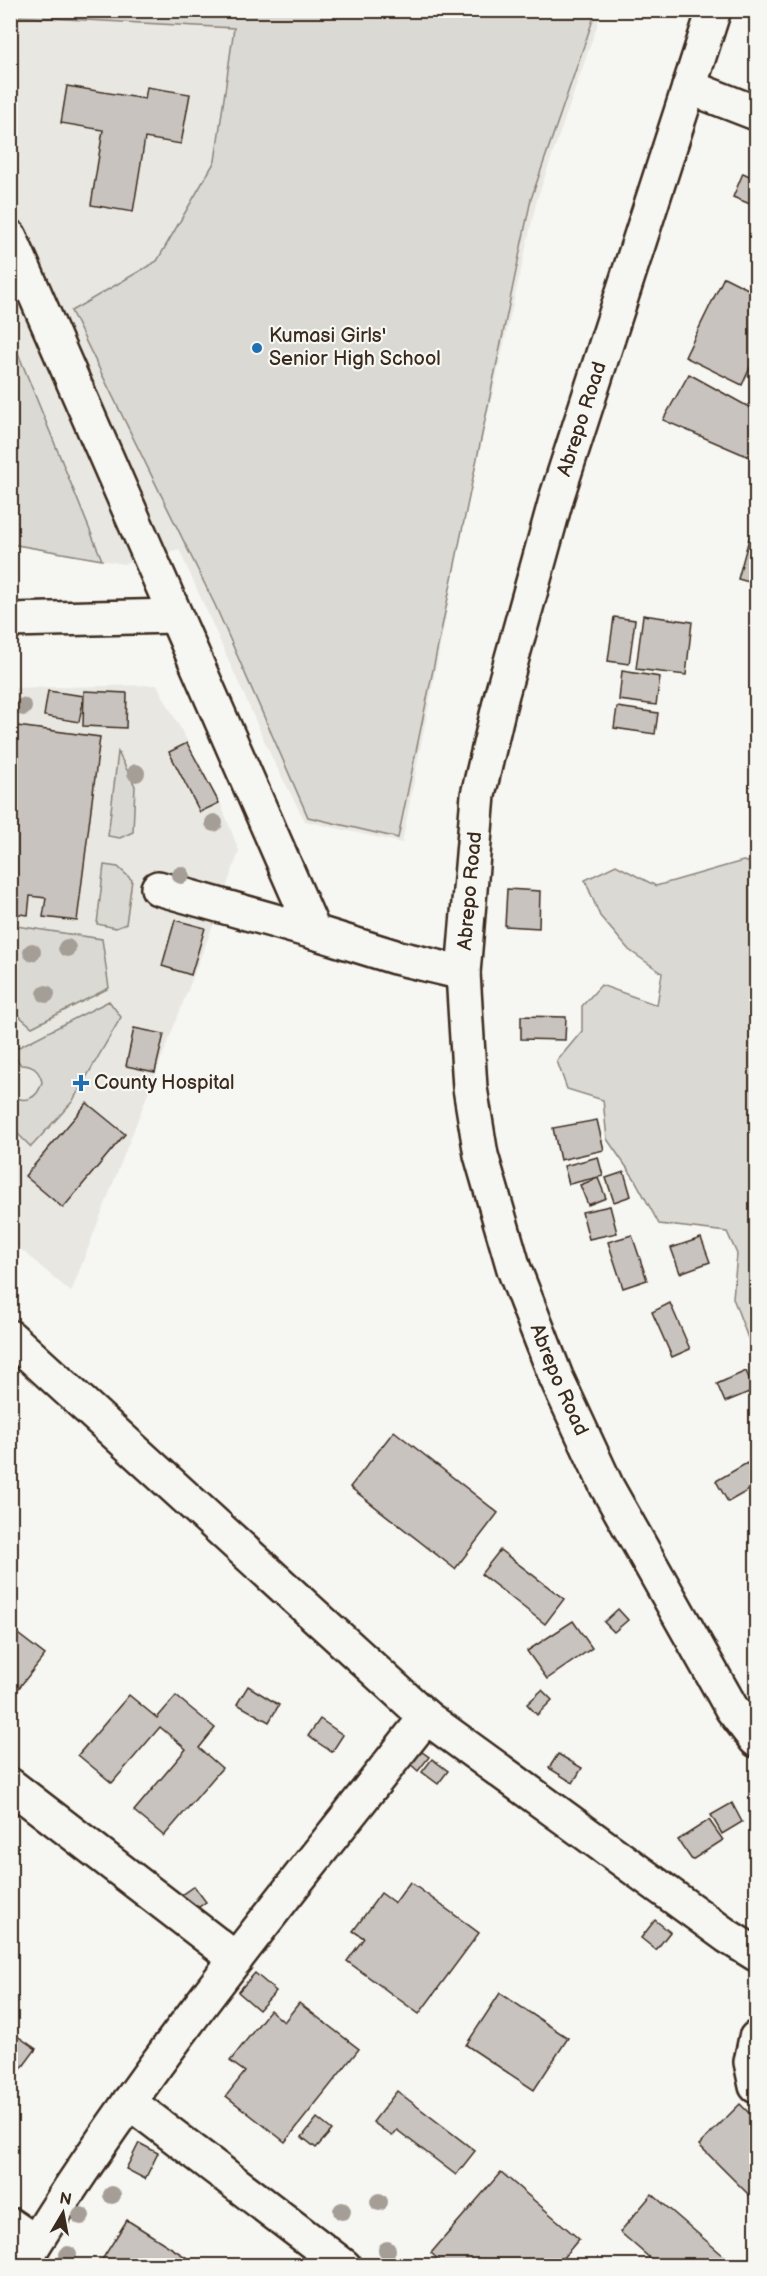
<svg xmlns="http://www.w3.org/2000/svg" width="767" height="2276" font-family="'Balsamiq Sans',sans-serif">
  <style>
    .built { fill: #e8e7e2 }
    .green { fill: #dad9d3; stroke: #8a8278; stroke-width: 1.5 }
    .building { fill: #c8c3be; stroke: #3b2a1e; stroke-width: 1.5 }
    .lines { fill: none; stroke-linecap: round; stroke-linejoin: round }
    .minor-casing { stroke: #3b2a1e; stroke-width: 38 }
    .major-casing { stroke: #3b2a1e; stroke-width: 38 }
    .minor { stroke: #f6f6f2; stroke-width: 33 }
    .major { stroke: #f6f6f2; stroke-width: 33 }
    .tree { fill: #a59e96 }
    .poi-dot { fill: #1f6fb2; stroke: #f6f6f2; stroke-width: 2 }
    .labels { text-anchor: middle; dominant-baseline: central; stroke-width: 4.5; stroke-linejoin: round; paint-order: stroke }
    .poi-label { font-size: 20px; fill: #3b2a1e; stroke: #f6f6f2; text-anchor: start }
    .street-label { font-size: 20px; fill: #3b2a1e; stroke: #f6f6f2 }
  </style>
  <rect width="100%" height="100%" fill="#f6f6f2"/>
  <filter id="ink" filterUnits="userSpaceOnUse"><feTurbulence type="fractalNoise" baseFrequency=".0167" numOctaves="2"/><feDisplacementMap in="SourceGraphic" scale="12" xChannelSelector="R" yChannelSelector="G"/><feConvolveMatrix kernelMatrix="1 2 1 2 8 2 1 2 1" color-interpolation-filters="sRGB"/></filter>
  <g filter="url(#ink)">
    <g class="built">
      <polygon points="10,11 602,11 537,199 469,497 402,843 305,821 273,760 179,549 124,564 11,544"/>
      <polygon points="157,685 220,802 239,851 213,925 71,1292 11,1241 10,688"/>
    </g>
    <g class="green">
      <polygon points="10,11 596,11 531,199 398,838 308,817 215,605 71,311 157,261 215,161 234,28 11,16"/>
      <polygon points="11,336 102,560 11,544"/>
      <polygon points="118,752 135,786 133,832 120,838 108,836"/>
      <polygon points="743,861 756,864 756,1353 752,1349 733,1298 737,1254 727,1232 659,1224 634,1178 607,1139 603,1100 567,1089 557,1061 582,1031 582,1006 601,985 657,1005 662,973 629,950 600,916 585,880 616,865 656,886"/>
      <polygon points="104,865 118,867 132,880 126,924 116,928 97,924"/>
      <polygon points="10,925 102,939 109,988 32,1027 11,1009"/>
      <path d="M109,1001L121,1017L72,1102L31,1147L11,1127V1093C24,1106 38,1098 42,1082C39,1070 33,1065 21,1065L11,1051Z"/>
    </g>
    <g class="building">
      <polygon points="67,86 145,99 147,87 190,94 181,144 145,138 133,212 91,205 103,130 61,123"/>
      <polygon points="743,173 756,179 756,190 750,204 733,197"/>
      <polygon points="724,277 756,293 756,355 742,385 685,357"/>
      <polygon points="689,374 756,411 756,460 663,420"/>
      <polygon points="750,535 756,537 756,584 738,579"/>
      <polygon points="643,615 692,622 686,675 636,669"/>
      <polygon points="614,617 635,620 629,664 608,661"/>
      <polygon points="622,671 660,677 656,705 619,700"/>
      <polygon points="48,691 84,696 79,722 44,716"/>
      <polygon points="84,691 127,693 126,728 83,726"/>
      <polygon points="617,707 658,713 655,734 614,728"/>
      <polygon points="17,726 100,737 77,921 43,917 46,898 30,896 28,915 10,913 10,774"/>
      <polygon points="187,743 219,803 200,812 169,752"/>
      <polygon points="507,889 540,891 539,928 505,926"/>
      <polygon points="175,920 205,928 191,975 162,966"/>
      <polygon points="521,1016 566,1017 565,1040 521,1039"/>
      <polygon points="134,1028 164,1034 155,1072 126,1066"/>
      <polygon points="87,1103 125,1134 63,1208 25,1176"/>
      <polygon points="597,1120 604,1150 560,1160 553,1128"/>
      <polygon points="598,1157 603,1176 569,1184 564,1166"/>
      <polygon points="624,1172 631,1196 614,1202 606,1178"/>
      <polygon points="598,1178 606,1198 588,1205 580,1185"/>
      <polygon points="610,1206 617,1233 589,1239 582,1212"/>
      <polygon points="632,1235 647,1280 623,1288 608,1242"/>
      <polygon points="701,1238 710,1262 680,1273 671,1248"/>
      <polygon points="670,1303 690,1349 672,1357 652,1312"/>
      <polygon points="746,1371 754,1390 725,1402 717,1384"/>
      <polygon points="394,1431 498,1513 455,1569 350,1487"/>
      <polygon points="747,1463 756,1479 756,1486 728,1502 716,1481"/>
      <polygon points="500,1550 564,1599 545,1624 481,1574"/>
      <polygon points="618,1609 628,1620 614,1632 604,1622"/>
      <polygon points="573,1621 592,1648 547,1679 527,1651"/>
      <polygon points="10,1628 45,1655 10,1699"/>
      <polygon points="248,1686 279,1705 269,1722 237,1704"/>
      <polygon points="542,1690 552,1700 537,1715 527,1704"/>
      <polygon points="129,1695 157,1718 176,1696 215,1728 199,1748 222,1768 164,1836 134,1811 186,1749 160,1727 112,1783 78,1755"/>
      <polygon points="320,1719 343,1735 332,1752 308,1736"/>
      <polygon points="418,1749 429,1757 418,1771 408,1762"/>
      <polygon points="558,1754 582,1768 573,1783 549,1768"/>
      <polygon points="432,1759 448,1771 438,1784 422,1772"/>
      <polygon points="732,1803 742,1822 722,1834 711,1815"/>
      <polygon points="709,1820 723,1840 692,1860 678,1840"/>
      <polygon points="410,1882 479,1933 419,2014 347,1961 364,1938 353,1931 381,1893 395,1903"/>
      <polygon points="194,1886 206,1902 189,1914 177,1898"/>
      <polygon points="655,1920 670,1932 656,1950 641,1938"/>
      <polygon points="255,1973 276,1991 259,2010 238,1992"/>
      <polygon points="500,1993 568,2038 534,2090 466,2045"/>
      <polygon points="299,2003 359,2049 285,2142 226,2096 245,2072 230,2061 270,2010 284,2022"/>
      <polygon points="10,2031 36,2049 10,2084"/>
      <polygon points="397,2091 475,2151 456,2175 397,2130 392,2136 373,2122"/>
      <polygon points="740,2104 756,2120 756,2202 699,2145"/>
      <polygon points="317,2118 332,2130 316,2148 302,2137"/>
      <polygon points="139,2143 158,2153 145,2179 126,2169"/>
      <polygon points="501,2172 579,2239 556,2266 446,2266 431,2253"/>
      <polygon points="652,2194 725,2257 718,2266 659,2266 620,2232"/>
      <polygon points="127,2220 200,2266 98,2266"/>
    </g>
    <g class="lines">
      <defs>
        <g id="minor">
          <polyline points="689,87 756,113"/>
          <polyline points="10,237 314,932 395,957 463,973"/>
          <polyline points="10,620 175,616"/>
          <polyline points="158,888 314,932"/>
          <polyline points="10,1337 426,1717 727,1936 756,1954"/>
          <polyline points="10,1785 236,1959"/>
          <polyline points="756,2038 751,2062 756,2086"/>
          <polyline points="129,2102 344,2266"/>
          <polyline points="10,2225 35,2242"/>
          <path d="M21,2266C139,2071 286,1896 426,1717"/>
        </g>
        <g id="major">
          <path id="s1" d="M714,10L557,496L502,694L478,795L463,973L470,1088L481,1155L514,1269L556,1377L607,1487L732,1709L756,1740"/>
        </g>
      </defs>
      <use href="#minor" class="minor-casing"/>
      <use href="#major" class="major-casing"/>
      <use href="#minor" class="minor"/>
      <use href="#major" class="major"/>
    </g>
    <g class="tree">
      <circle cx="23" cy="707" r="9"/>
      <circle cx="136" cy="773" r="9"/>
      <circle cx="214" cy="823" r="9"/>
      <circle cx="181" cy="875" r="9"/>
      <circle cx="67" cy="948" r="9"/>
      <circle cx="32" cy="952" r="9"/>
      <circle cx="46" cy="994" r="9"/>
      <circle cx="112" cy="2195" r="9"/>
      <circle cx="379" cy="2202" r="9"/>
      <circle cx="342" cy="2211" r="9"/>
      <circle cx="81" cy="2216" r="9"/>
      <circle cx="387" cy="2250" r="9"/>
      <circle cx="68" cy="2255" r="9"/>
    </g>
  </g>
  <g class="poi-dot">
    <circle cx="257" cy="348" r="6"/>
    <path d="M78 1074h6v6h6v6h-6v6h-6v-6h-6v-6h6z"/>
  </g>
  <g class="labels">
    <g class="poi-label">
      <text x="269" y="336">Kumasi Girls'<tspan x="269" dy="23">Senior High School</tspan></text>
      <text x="94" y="1083">County Hospital</text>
    </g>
    <g class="street-label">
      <text transform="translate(582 419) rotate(-72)">Abrepo Road</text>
      <text transform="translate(470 891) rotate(-85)">Abrepo Road</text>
      <text stroke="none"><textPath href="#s1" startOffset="1420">Abrepo Road</textPath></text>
    </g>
  </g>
  <rect width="767" height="2276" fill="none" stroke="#f6f6f2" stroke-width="36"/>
  <rect x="18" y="18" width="731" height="2240" fill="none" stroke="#3b2a1e" stroke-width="2" filter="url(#ink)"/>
  <g transform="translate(63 2213) rotate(10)" stroke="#f6f6f2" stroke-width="4.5" paint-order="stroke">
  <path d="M0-4.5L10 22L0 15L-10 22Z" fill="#3b2a1e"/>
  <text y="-9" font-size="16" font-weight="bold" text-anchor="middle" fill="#3b2a1e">N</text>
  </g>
</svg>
